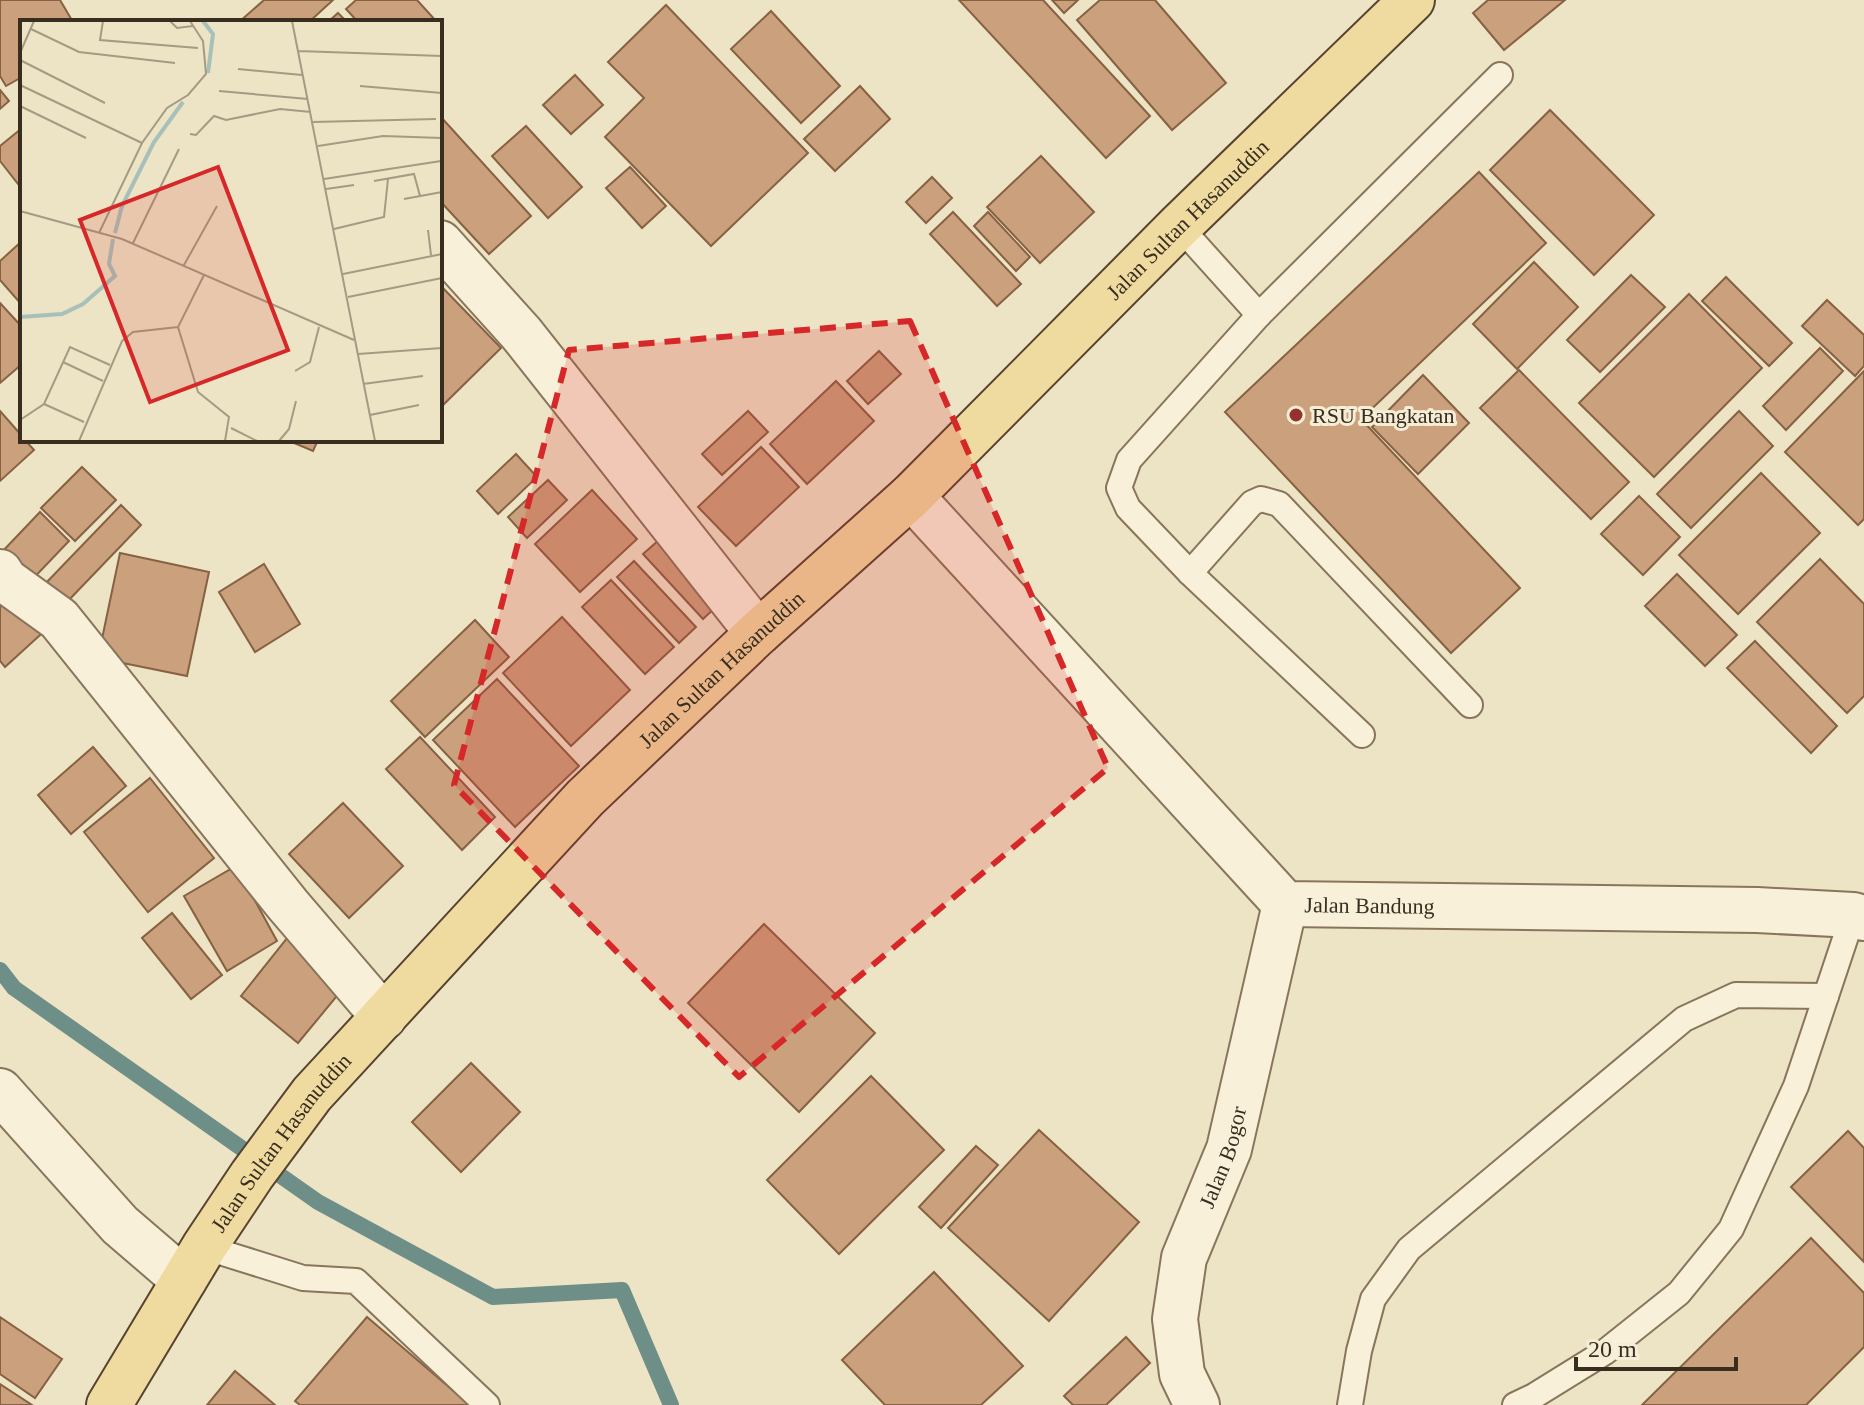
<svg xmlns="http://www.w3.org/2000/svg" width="1864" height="1405" font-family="Georgia,serif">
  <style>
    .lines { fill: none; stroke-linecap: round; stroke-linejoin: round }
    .stream { stroke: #6e8f88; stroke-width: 16 }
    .building { fill: #caa17c; stroke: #866142; stroke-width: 2 }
    .lane-casing { stroke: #88755c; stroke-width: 28 }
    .street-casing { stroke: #88755c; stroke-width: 48 }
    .primary-casing { stroke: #564330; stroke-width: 48 }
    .lane { stroke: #f8f0d9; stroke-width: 24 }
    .street { stroke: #f8f0d9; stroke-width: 44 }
    .primary { stroke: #efda9f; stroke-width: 44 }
    .marked { fill: #d62828; fill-opacity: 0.2; stroke: #d62828; stroke-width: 6; stroke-dasharray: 16 10; stroke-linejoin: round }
    .poi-dot { fill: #95322d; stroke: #f5edd5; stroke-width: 3 }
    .labels { text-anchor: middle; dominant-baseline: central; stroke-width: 6; stroke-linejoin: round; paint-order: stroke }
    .street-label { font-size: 22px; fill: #382d1f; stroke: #f5edd5 }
    .poi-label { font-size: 22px; fill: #382d1f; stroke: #f5edd5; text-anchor: start }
    .inset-river { fill: none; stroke: #a7c1ba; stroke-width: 4 }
    .inset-road { fill: none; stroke: #a59a83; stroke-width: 2 }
    .view { fill: #d62828; fill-opacity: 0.15; stroke: #d62828; stroke-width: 4 }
    .inset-edge { fill: none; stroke: #382d1f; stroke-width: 4 }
  </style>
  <rect width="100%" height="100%" fill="#ede3c5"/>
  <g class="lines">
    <polyline class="stream" points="0,970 14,988 318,1202 493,1297 622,1290 671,1405"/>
  </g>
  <g class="building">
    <polygon points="0,0 60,0 73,22 22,22 22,77 6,86 0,76"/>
    <polygon points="264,0 333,0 309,22 239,22"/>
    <polygon points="356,0 417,0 437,22 358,22 346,9"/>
    <polygon points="959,0 1043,0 1150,116 1106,158"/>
    <polygon points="1052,0 1078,0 1064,13"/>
    <polygon points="1100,0 1155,0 1226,83 1172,130 1077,20"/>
    <polygon points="1488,0 1565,0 1504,50 1473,13"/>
    <polygon points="666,5 808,153 711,246 605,137 644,98 608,62"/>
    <polygon points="771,11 840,86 801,123 731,49"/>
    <polygon points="338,13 347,22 328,22"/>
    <polygon points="575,75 603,105 571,134 543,105"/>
    <polygon points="860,86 890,119 835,171 804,139"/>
    <polygon points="0,90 9,101 0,109"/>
    <polygon points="1550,110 1654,215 1594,275 1490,170"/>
    <polygon points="440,116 531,216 489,254 440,201"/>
    <polygon points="526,126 582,187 548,218 492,156"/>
    <polygon points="22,128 22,189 0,161 0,146"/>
    <polygon points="1041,156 1094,212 1040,263 987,207"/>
    <polygon points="630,167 666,206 642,228 606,188"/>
    <polygon points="1479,172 1546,243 1361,419 1520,588 1451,653 1225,412"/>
    <polygon points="932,177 952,198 926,223 906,202"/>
    <polygon points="953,212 1021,284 997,306 930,234"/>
    <polygon points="988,212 1030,257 1016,271 974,226"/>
    <polygon points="22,241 22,305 0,280 0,261"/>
    <polygon points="1534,262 1578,307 1517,369 1473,324"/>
    <polygon points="1631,275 1665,307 1600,372 1567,340"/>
    <polygon points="1726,277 1792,343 1769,366 1702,301"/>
    <polygon points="440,285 501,348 440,408"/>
    <polygon points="1689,294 1762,368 1654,477 1579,403"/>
    <polygon points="1827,300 1864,335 1864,366 1855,376 1802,326"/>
    <polygon points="0,303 22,327 22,364 0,383"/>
    <polygon points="1820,348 1843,371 1786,430 1763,406"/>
    <polygon points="879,351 901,374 868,404 847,381"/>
    <polygon points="1519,370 1629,482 1591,519 1480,408"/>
    <polygon points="1864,371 1864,519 1858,525 1785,452"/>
    <polygon points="1423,375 1469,423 1418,474 1372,427"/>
    <polygon points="836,381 874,421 807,484 770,444"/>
    <polygon points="0,411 22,436 22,440 25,440 34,450 0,481"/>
    <polygon points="748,411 768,432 722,475 702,454"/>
    <polygon points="1739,411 1773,446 1691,528 1657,494"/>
    <polygon points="287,440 318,440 313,451"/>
    <polygon points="761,447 799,487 736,546 698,507"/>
    <polygon points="516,454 537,477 498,514 477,491"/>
    <polygon points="82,467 116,500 75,541 41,508"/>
    <polygon points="1761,473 1820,533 1738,614 1679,555"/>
    <polygon points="548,480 567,500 527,538 508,517"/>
    <polygon points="592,490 637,539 580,592 535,544"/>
    <polygon points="1639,496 1680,537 1643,575 1601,534"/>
    <polygon points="121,505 141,525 65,604 44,585"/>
    <polygon points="40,512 69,541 26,586 0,554"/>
    <polygon points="659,540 720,603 703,619 643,554"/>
    <polygon points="120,553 209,572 187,676 98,658"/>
    <polygon points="1820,559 1864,604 1864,696 1847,713 1757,622"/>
    <polygon points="634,561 696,627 679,643 617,577"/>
    <polygon points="264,564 300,624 255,652 219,592"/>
    <polygon points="1677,574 1737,635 1705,666 1645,606"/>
    <polygon points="611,580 674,647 645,674 582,607"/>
    <polygon points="17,591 50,626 5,667 0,661 0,607"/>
    <polygon points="562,617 630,690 571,746 503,673"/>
    <polygon points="475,620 509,657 425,737 391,701"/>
    <polygon points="1755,641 1837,726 1811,753 1727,668"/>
    <polygon points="497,679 579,766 515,827 433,740"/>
    <polygon points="420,737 495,817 462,850 386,769"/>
    <polygon points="93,747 126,786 71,834 38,795"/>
    <polygon points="150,778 214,858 148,912 84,832"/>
    <polygon points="343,803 403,866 349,918 289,854"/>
    <polygon points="236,866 277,941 227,971 184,896"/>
    <polygon points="172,913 222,975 191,999 142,938"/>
    <polygon points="764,924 875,1033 799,1112 688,1003"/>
    <polygon points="288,937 346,985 298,1043 241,996"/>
    <polygon points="471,1063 520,1112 461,1172 412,1122"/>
    <polygon points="871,1076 944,1150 839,1254 767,1180"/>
    <polygon points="1039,1130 1139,1222 1049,1321 948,1228"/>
    <polygon points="1848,1131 1864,1148 1864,1262 1791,1187"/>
    <polygon points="976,1146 998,1165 941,1228 919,1207"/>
    <polygon points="1811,1238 1864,1293 1864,1347 1806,1405 1642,1405"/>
    <polygon points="934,1272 1023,1366 981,1405 885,1405 842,1360"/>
    <polygon points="0,1317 62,1359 35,1398 0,1374"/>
    <polygon points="367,1317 470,1405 300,1405 295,1401"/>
    <polygon points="1126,1337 1150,1363 1106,1405 1073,1405 1064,1396"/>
    <polygon points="235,1371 275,1405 207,1405"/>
    <polygon points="0,1384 32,1405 0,1405"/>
  </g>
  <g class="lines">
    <defs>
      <g id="lane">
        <polyline points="1179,226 1259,315"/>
        <polyline points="1190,573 1252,503 1261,499 1279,504 1470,705"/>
        <polyline points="1362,735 1190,573 1128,508 1119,488 1129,460 1259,315 1500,75"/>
        <polyline points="204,1247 303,1278 356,1281 487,1405"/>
        <polyline points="1350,1405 1359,1351 1373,1299 1409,1249 1684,1019 1736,995 1826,996"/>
        <polyline points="1515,1405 1534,1396 1605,1352 1679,1293 1731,1229 1796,1086 1853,915"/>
      </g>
      <g id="street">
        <polyline points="440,243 521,333 758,633"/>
        <path id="s1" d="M911,496L1285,904L1757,910L1853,915L1864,918"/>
        <polyline points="0,572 5,580 59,619 288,905 384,1017"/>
        <polyline points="0,1091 120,1225 184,1280"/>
        <path id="s2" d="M1197,1405L1182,1374L1175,1319L1184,1258L1229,1149L1285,904"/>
      </g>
      <g id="primary">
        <path id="s3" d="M109,1405L204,1247L252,1175L312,1094L585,798L758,633L911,496L1179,226L1412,0"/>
      </g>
    </defs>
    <use href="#lane" class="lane-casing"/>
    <use href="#street" class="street-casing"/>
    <use href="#primary" class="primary-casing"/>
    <use href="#lane" class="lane"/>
    <use href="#street" class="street"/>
    <use href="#primary" class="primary"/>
  </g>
  <path class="marked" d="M910,321L1108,768L739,1077L454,785L569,350Z"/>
  <circle class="poi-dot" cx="1296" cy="415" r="8"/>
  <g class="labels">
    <g class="street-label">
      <text stroke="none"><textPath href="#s3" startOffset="1610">Jalan Sultan Hasanuddin</textPath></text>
      <text stroke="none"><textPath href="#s3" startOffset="962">Jalan Sultan Hasanuddin</textPath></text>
      <text stroke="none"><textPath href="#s1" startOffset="638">Jalan Bandung</textPath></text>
      <text stroke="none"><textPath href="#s3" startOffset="314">Jalan Sultan Hasanuddin</textPath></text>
      <text stroke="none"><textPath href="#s2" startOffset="260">Jalan Bogor</textPath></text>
    </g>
    <g class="poi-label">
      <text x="1312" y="415">RSU Bangkatan</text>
    </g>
  </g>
  <g transform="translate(20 20)">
    <rect width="422" height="422" fill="#ede3c5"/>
    <path class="inset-river" d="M183,1L193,14L188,53M95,213L102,186L134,122L163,82M0,297L42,294L63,284L95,256L89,244L93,219"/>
    <path class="inset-road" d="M83,1L80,20L178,28M150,1L157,8L173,6M272,1L355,421M11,9L59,32L155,43M278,31L422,36M0,33L14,1M0,40L85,83M218,49L282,55M0,65L122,123M340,66L422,73M199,71L288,79M0,86L66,118M293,102L416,99M170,114L176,115L194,96L206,100L260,89L291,92M298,126L363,116L422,118M304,159L421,141M354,161L394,154L400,176M306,169L334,165M384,179L422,172M0,191L102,219L334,320M314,209L364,197L368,159M408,210L411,235M79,213L122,123L147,88L168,75L186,54L183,21L170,1M113,223L159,129M164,245L197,186M323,254L422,234M184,255L158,307L178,372L209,397L205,421M328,277L422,258M338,334L422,328M43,342L83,361M275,351L290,342L299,307M343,364L403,356M24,384L64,402M350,395L399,385M0,400L24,384L50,327L90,345M211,408L237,421M59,421L102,321L113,312L158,307M259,421L269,409L276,381"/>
    <path class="view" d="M198,147L268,330L130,382L60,200Z"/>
    <rect width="422" height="422" class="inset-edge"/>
  </g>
  <path d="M1576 1357v12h160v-12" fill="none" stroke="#382d1f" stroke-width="4"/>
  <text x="1588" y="1357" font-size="24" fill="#382d1f" stroke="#f5edd5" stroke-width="6" paint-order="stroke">20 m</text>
</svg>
